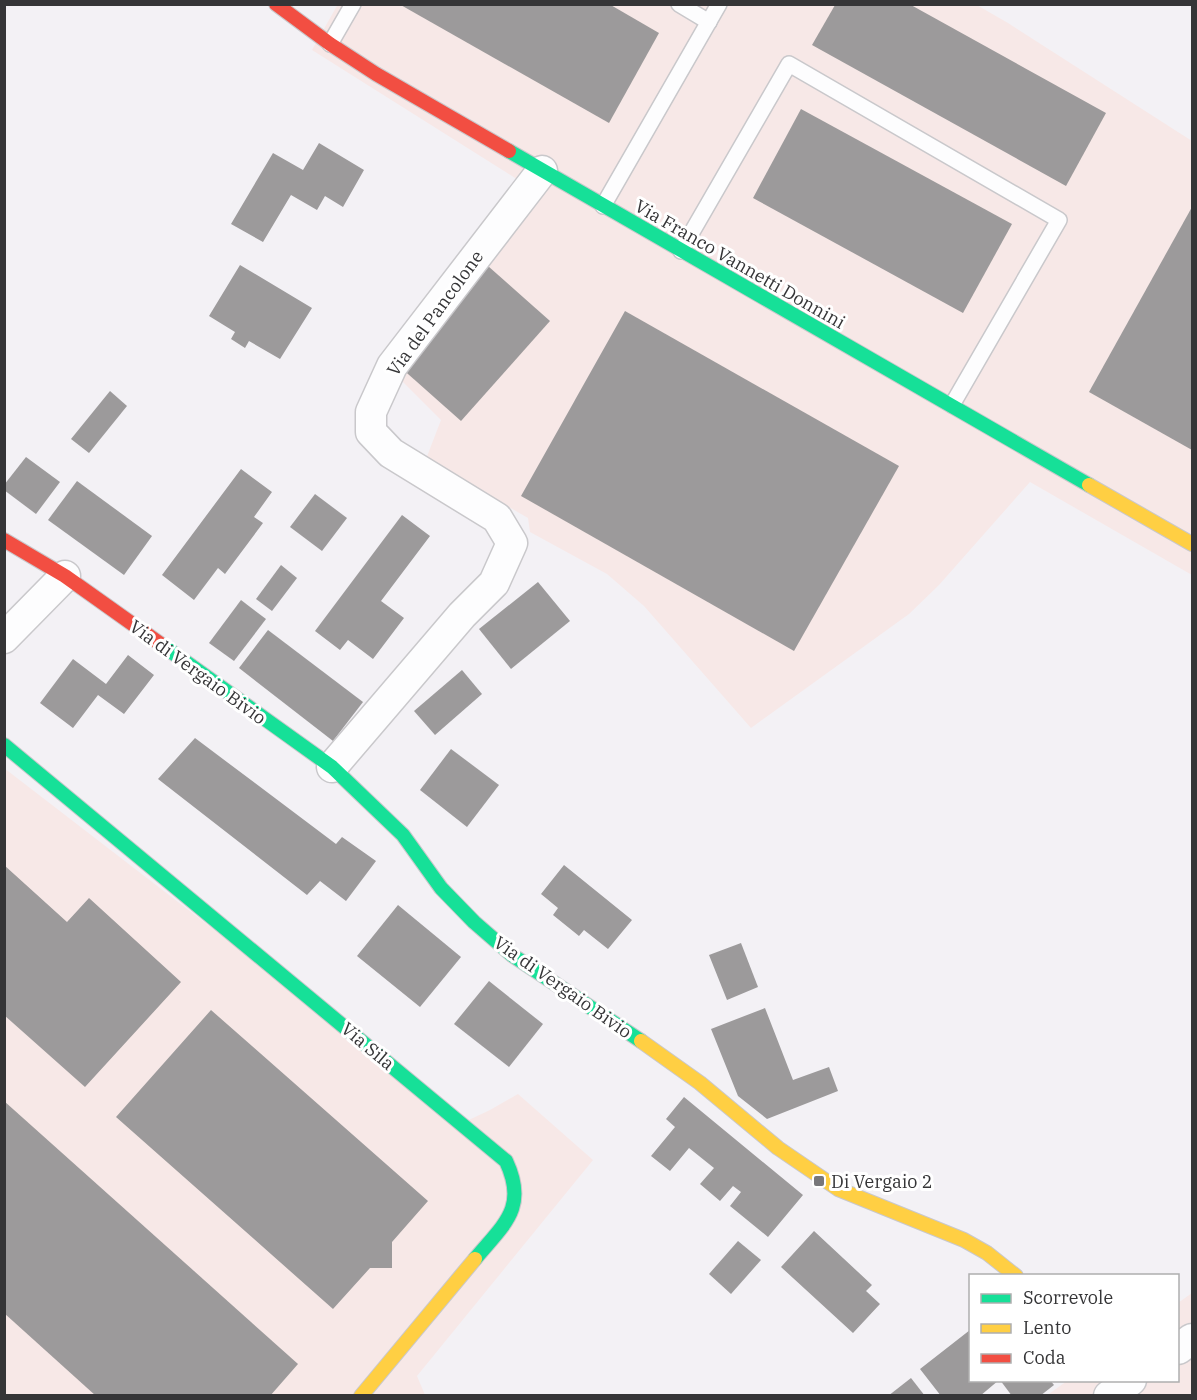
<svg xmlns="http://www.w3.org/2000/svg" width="1197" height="1400" font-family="'IBM Plex Serif',serif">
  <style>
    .industrial { fill: #f7e8e7 }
    .building { fill: #9c9a9b }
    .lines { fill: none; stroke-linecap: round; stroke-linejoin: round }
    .lane-casing { stroke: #c9c8cb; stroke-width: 18 }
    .street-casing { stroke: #c9c8cb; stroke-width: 33 }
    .fast-casing { stroke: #c9c8cb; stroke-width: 16 }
    .slow-casing { stroke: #c9c8cb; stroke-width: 16 }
    .jam-casing { stroke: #c9c8cb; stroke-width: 16 }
    .lane { stroke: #fdfdfe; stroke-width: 15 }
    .street { stroke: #fdfdfe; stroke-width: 30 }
    .fast { stroke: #16e098; stroke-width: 14 }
    .slow { stroke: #ffcf43; stroke-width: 14 }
    .jam { stroke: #f24e42; stroke-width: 14 }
    .poi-dot { fill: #78777a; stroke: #fff; stroke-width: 2 }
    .labels { text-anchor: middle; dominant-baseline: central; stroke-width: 6; stroke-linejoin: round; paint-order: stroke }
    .street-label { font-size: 18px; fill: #353537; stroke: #fff }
    .poi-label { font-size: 18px; fill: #353537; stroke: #fff; text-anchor: start }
  </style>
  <rect width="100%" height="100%" fill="#f3f1f5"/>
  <g class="industrial">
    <polygon points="338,4 975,4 1008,23 1192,141 1192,575 1030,482 939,585 909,614 751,728 644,606 607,574 530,532 528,518 426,459 441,420 393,372 536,191 312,50"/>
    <polygon points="4,768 295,992 456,1126 490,1110 518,1094 593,1160 417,1376 425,1395 5,1395"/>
    <polygon points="1192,1293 1192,1395 1046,1396 1067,1381 1178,1380 1178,1303"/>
  </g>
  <g class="building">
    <polygon points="399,4 609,4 659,33 609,123"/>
    <polygon points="835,5 911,5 1106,113 1066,186 812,45"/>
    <polygon points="801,109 1012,224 963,313 753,198"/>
    <polygon points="319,143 364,170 343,207 325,196 317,210 291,195 263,242 231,224 273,153 303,170"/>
    <polygon points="1192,207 1192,450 1089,392"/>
    <polygon points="240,265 312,308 280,359 249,341 245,348 231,339 235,332 209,316"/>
    <polygon points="488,266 550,321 461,421 399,366"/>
    <polygon points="625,311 899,466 794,651 521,496"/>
    <polygon points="110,391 127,406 89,453 71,439"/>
    <polygon points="26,457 60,482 36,514 4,490 4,485"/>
    <polygon points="241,469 272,492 254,517 263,523 225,574 218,568 194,600 162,575"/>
    <polygon points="77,481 152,536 124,575 48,520"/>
    <polygon points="315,494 347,518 322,551 290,527"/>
    <polygon points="402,515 430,536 381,601 404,618 373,659 348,640 340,650 315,631"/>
    <polygon points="281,565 297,578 272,611 256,599"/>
    <polygon points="538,582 570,621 511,669 479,629"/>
    <polygon points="241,600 266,619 234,661 209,643"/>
    <polygon points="268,630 363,702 333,741 239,668"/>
    <polygon points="128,655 154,675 124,714 98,695 73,728 40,703 73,659 106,684"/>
    <polygon points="462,670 482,694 435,735 414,711"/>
    <polygon points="195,738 336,844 342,837 376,861 346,901 320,881 307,895 158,779"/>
    <polygon points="451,749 499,785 467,827 420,790"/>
    <polygon points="4,865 67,922 89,898 181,982 85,1087 4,1015"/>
    <polygon points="564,865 632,920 608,949 584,930 579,936 553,915 558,908 541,894"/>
    <polygon points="398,905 461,957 420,1007 357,956"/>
    <polygon points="741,943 758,987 727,1000 709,955"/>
    <polygon points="489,981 543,1024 509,1067 454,1024"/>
    <polygon points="765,1008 793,1080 829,1067 838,1091 767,1119 738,1096 711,1029"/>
    <polygon points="211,1010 428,1201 392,1242 392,1268 370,1268 333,1309 116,1117"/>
    <polygon points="684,1097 803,1195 768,1237 730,1206 741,1192 733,1186 720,1201 700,1184 714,1168 689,1148 670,1171 651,1156 675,1127 666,1119"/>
    <polygon points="4,1101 298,1364 270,1396 96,1396 4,1313"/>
    <polygon points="814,1231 872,1285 866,1291 880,1304 853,1333 781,1267"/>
    <polygon points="738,1241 761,1260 731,1294 709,1274"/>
    <polygon points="970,1330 970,1380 999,1380 980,1396 941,1396 920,1369"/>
    <polygon points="911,1378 925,1396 888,1396"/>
    <polygon points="1000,1380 1050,1380 1054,1385 1040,1396 1012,1396"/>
  </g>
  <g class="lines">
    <defs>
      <g id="lane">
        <polyline points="679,4 709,22"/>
        <polyline points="330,44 353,4"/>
        <polyline points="603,206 719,4"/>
        <polyline points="681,251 789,64 1059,220 952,405"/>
      </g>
      <g id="street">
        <polyline points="4,638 65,576"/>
        <polyline points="332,767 462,615 494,583 512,543 497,518 391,453 371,432 371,412 392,366 542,171"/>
        <polyline points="1178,1349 1192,1339"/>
        <polyline points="1109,1396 1131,1380"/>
      </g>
      <g id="fast">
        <polyline points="509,151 1089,485"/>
        <polyline points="162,645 332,767 403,835 441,888 474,922 512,955 641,1041"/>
        <path d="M4,745L506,1161C528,1208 504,1224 475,1259"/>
      </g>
      <g id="slow">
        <polyline points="1089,485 1192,544"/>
        <polyline points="641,1041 700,1083 778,1148 838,1189 964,1240 987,1253 1016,1276"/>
        <polyline points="361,1396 475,1259"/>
      </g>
      <g id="jam">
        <polyline points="276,4 330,44 376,74 509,151"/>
        <polyline points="4,540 65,576 162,645"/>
      </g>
    </defs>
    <use href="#lane" class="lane-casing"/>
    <use href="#street" class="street-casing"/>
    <use href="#fast" class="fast-casing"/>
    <use href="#slow" class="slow-casing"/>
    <use href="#jam" class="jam-casing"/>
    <use href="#lane" class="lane"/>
    <use href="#street" class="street"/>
    <use href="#fast" class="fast"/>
    <use href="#slow" class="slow"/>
    <use href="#jam" class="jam"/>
  </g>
  <rect class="poi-dot" x="813" y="1175" width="12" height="12" rx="3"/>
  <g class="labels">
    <g class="street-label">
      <text transform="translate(740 264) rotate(30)">Via Franco Vannetti Donnini</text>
      <text transform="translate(435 313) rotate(-54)">Via del Pancolone</text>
      <text transform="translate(198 672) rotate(36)">Via di Vergaio Bivio</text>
      <text transform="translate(563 987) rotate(35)">Via di Vergaio Bivio</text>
      <text transform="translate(368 1046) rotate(40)">Via Sila</text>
    </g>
    <g class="poi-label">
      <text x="831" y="1181">Di Vergaio 2</text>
    </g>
  </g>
  <rect width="1197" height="1400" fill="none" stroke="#353537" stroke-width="12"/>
  <rect x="969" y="1274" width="210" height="108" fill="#ffffff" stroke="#aeaeaf" stroke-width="1.5"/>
  <rect x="981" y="1294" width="30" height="9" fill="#16e098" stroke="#aeaeaf" stroke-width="1.5"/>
  <text x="1023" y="1304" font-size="18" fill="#353537">Scorrevole</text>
  <rect x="981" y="1324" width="30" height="9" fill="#ffcf43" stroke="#aeaeaf" stroke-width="1.5"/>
  <text x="1023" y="1334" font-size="18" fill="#353537">Lento</text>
  <rect x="981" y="1354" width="30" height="9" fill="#f24e42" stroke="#aeaeaf" stroke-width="1.5"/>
  <text x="1023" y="1364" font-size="18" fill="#353537">Coda</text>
</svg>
